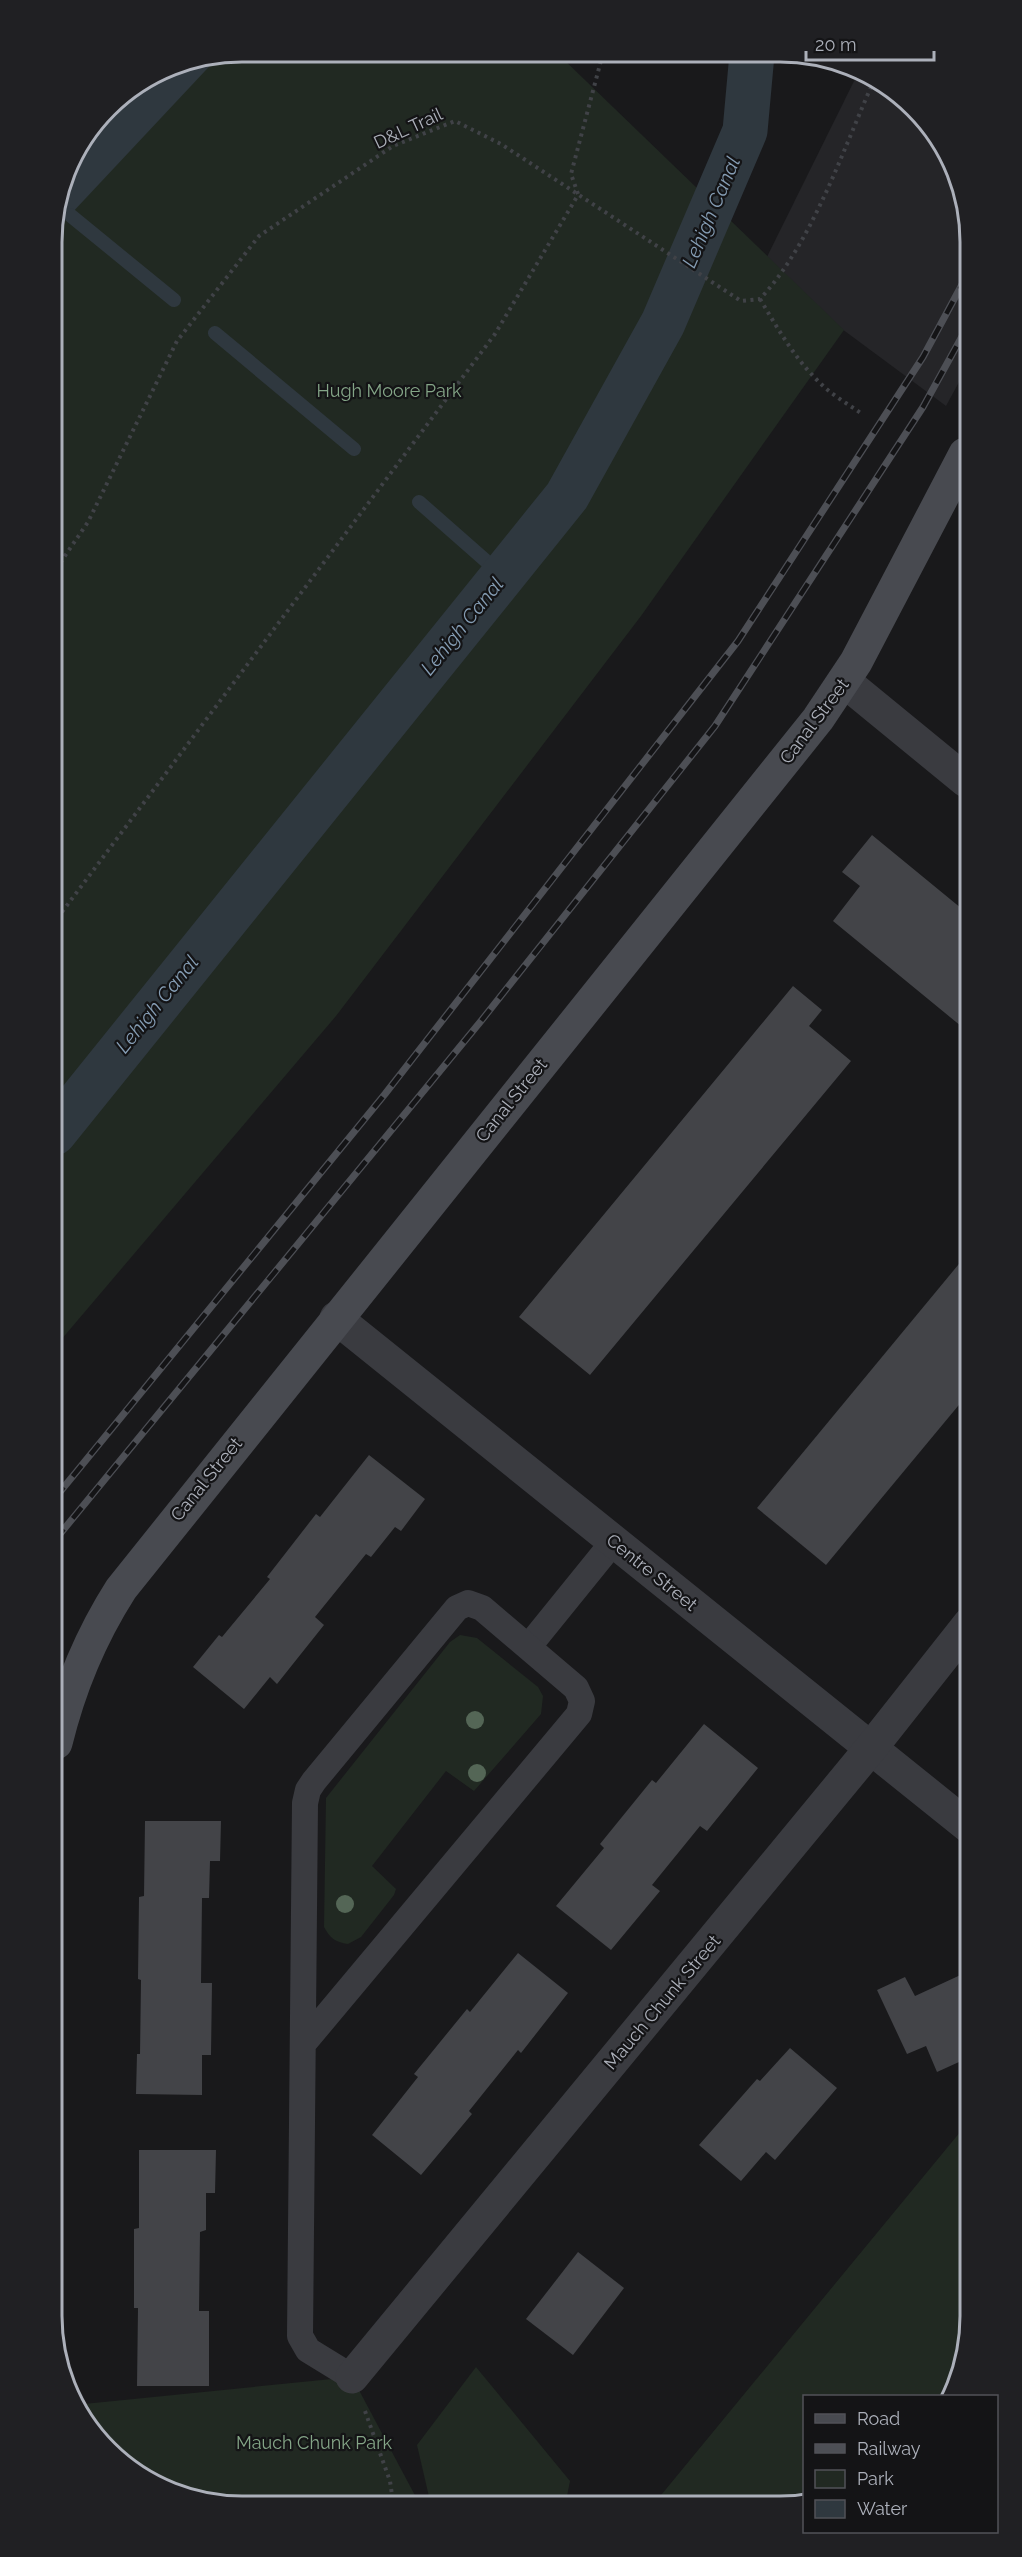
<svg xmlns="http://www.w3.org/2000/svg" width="1022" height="2557" font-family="Raleway,sans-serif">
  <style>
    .built { fill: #252528 }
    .green { fill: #212922 }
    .water { fill: #2f383f }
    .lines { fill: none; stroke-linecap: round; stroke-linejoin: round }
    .stream { stroke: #2f383f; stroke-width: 14 }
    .canal { stroke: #2f383f; stroke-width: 45 }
    .building { fill: #434448 }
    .path { stroke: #404247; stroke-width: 4; stroke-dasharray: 3 4.5; stroke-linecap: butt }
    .lane { stroke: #3a3b40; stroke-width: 26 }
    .street { stroke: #3a3b40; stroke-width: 33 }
    .secondary { stroke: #484a50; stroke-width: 33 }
    .rail-casing { stroke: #4d4f55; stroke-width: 7 }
    .rail { stroke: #141416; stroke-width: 4.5; stroke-dasharray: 14; stroke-linecap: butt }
    .tree { fill: #546656 }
    .labels { text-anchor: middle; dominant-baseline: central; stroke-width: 4.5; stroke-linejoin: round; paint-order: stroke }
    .street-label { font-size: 18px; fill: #acb0ba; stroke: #141416 }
    .park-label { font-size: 18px; fill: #84a587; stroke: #141416 }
    .water-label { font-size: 20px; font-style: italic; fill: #859db4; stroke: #141416 }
    .rim { fill: none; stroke: #acb0ba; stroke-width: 3 }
  </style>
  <rect width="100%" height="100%" fill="#19191b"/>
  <polygon class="built" points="860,69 915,106 965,192 965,371 946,406 761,269"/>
  <g class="green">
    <polygon points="241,51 557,53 844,330 641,616 336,1016 55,1347 51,234 219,55"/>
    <path d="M460,1635L477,1638L538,1687L543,1696L541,1714L474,1791L446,1771L372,1866L396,1889L394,1895L361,1937L348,1944C335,1942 330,1938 324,1927L326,1798L450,1642Z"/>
    <polygon points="970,2120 971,2328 957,2388 952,2396 804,2396 804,2500 657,2500"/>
    <polygon points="476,2367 570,2481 566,2501 430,2501 417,2445"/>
    <polygon points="352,2377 418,2501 205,2502 116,2459 74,2405"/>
  </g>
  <polygon class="water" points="220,55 70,215 51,235 70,157 116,98 169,65"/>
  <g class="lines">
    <g class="stream">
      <polyline points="70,215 174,300"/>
      <polyline points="215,333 354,449"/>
      <polyline points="419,502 502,575"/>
    </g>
    <polyline class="canal" points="54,1133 567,496 663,323 745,131 752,54"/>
  </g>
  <g class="building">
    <polygon points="872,835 967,913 967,1031 833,921 860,886 842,872"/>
    <polygon points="793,986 822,1010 809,1026 851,1061 590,1375 519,1317"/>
    <polygon points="968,1253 968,1394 826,1565 757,1508"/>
    <polygon points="369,1455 425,1499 401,1531 395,1527 371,1557 366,1554 315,1617 324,1625 277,1684 270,1677 244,1709 193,1667 219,1635 222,1637 270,1579 267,1577 316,1514 320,1517"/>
    <polygon points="704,1724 758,1768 707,1831 700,1826 652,1885 660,1891 611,1950 556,1906 604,1848 600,1844 652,1780 656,1783"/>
    <polygon points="145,1821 221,1821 220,1861 210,1861 209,1898 202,1898 201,1983 212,1983 211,2055 202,2055 202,2095 136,2094 137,2054 140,2054 141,1980 138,1979 139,1897 144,1896"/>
    <polygon points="518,1953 568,1993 521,2053 518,2050 469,2111 472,2114 421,2175 372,2135 418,2077 414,2074 467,2009 470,2012"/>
    <polygon points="967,1972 970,2035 964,2037 970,2057 937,2072 926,2046 907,2054 877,1990 905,1977 915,1996"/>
    <polygon points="790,2048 837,2088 775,2160 766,2152 741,2181 699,2145 757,2079 760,2081"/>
    <polygon points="139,2150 216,2150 215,2193 206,2193 206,2230 200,2232 199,2311 209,2311 209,2386 137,2386 138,2308 134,2308 134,2229 139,2228"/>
    <polygon points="578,2252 624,2288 573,2355 526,2319"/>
  </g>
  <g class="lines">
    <g class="path">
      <polyline points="578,194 571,174 603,53"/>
      <path d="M760,299C778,329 795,359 820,383C832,395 848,404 862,414"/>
      <path d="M52,575L88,522L177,341L259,236L393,146L455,121L501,144L741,301L760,299C813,242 843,149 875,78"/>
      <polyline points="53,924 495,334 578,195"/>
      <polyline points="365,2411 390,2481 393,2502"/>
    </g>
    <g class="lane">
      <polyline points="529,1646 614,1541"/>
      <polyline points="303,2044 579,1714 582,1701 576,1688 482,1608 468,1603 457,1608 314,1781 308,1790 305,1803 300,2336 308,2350 352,2377"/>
    </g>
    <g class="street">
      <polyline points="844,681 966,781"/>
      <polyline points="336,1318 969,1827"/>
      <polyline points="352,2377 871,1748 969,1624"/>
    </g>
    <path class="secondary" d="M56,1743C69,1689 91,1636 121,1589L818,719L856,662L965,454"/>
    <defs>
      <g id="rail">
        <polyline points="55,1498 385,1094 738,641 923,357 965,279"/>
        <polyline points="55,1540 481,1021 715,726 923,407 965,331"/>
      </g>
    </defs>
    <use href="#rail" class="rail-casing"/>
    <use href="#rail" class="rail"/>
  </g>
  <g class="tree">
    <circle cx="475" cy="1720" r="9"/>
    <circle cx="477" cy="1773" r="9"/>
    <circle cx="345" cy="1904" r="9"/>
  </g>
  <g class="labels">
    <g class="street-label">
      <text transform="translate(408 128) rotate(-25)">D&amp;L Trail</text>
      <text transform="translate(814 721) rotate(-53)">Canal Street</text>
      <text transform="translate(511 1100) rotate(-51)">Canal Street</text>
      <text transform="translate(206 1479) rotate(-51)">Canal Street</text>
      <text transform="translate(652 1572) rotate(39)">Centre Street</text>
      <text transform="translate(662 2002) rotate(-50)">Mauch Chunk Street</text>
    </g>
    <g class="park-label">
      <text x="389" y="390">Hugh Moore Park</text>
      <text x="314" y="2442">Mauch Chunk Park</text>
    </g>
    <g class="water-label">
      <text transform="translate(711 212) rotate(-67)">Lehigh Canal</text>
      <text transform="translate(462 626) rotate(-51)">Lehigh Canal</text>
      <text transform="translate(157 1004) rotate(-51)">Lehigh Canal</text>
    </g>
  </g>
  <path d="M0 0H1022V2557H0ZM242 62H780A180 180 0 0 1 960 242V2316A180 180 0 0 1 780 2496H242A180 180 0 0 1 62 2316V242A180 180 0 0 1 242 62Z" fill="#202023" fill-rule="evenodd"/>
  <path class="rim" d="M242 62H780A180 180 0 0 1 960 242V2316A180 180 0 0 1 780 2496H242A180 180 0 0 1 62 2316V242A180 180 0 0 1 242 62Z"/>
  <rect x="803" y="2395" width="195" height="138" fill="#141416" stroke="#515258" stroke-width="1.5"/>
  <rect x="815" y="2414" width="30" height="9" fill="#484a50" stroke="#515258" stroke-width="1.5"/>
  <text x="857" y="2425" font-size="18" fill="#acb0ba">Road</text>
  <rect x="815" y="2444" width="30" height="9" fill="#4d4f55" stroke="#515258" stroke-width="1.5"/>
  <text x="857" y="2455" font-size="18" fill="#acb0ba">Railway</text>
  <rect x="815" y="2470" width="30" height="18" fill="#212922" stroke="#515258" stroke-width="1.5"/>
  <text x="857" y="2485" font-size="18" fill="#acb0ba">Park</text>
  <rect x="815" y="2500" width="30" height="18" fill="#2f383f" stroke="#515258" stroke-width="1.5"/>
  <text x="857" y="2515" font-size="18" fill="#acb0ba">Water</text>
  <path d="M806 51v9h128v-9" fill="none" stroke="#acb0ba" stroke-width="3"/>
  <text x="815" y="51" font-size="18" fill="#acb0ba" stroke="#141416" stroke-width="4.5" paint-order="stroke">20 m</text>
</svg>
